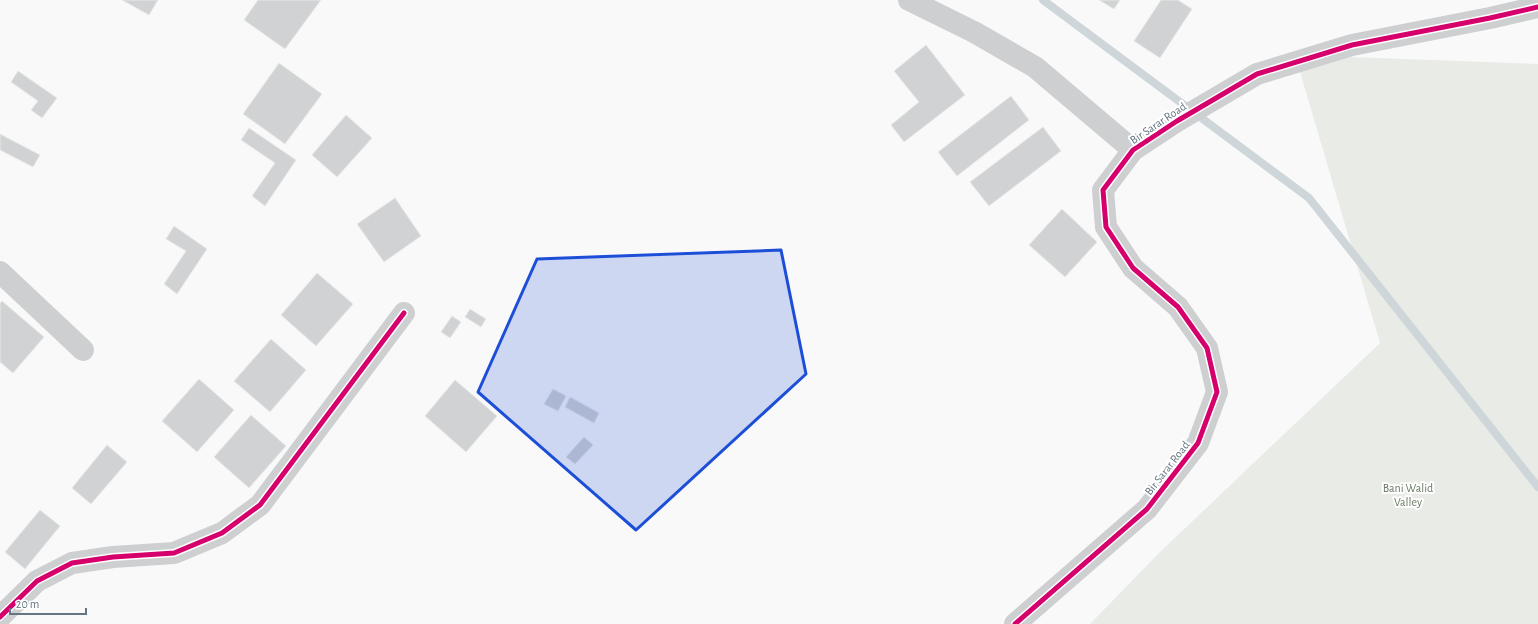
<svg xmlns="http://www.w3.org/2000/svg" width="1538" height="624" font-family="'Alegreya Sans',sans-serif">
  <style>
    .green { fill: #e8ebe6 }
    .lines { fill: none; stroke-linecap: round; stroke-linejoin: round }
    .stream { stroke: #ced6d9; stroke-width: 8 }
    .building { fill: #d0d2d3; stroke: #e8e8e8 }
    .street { stroke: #cecfd0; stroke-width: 22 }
    .cycleway-casing { stroke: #fff; stroke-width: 8 }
    .cycleway { stroke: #d6006c; stroke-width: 5 }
    .marked { fill: #1d4ed8; fill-opacity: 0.2; stroke: #1d4ed8; stroke-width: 3; stroke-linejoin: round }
    .labels { text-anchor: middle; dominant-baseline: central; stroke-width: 4; stroke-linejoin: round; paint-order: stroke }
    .street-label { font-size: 12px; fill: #657683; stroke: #fff }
    .park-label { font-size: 12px; fill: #687a64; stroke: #fff }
  </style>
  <rect width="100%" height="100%" fill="#f9f9f9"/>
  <polygon class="green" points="1295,55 1538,64 1538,624 1090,624 1159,553 1380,343"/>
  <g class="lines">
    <polyline class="stream" points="1043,0 1309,198 1538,487"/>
  </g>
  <g class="building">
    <polygon points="122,0 158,0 149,15"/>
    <polygon points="258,0 321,0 285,49 244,20"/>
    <polygon points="1099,0 1120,0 1114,9"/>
    <polygon points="1161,0 1178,0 1192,9 1160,58 1134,41"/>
    <polygon points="926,45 965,95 904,142 891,125 919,102 894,71"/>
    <polygon points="279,63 322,94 285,144 243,114"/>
    <polygon points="18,71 57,98 42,118 31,110 38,101 11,82"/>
    <polygon points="1011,96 1029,120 957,176 938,152"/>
    <polygon points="346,115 372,138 337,177 312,155"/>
    <polygon points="1043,127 1061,151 989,206 970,182"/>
    <polygon points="249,128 296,160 265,206 252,196 275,163 241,140"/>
    <polygon points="0,134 40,155 33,167 0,150"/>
    <polygon points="395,198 421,236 384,262 357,224"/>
    <polygon points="1062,209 1097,242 1065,277 1029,245"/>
    <polygon points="174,226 207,249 177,294 164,284 186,251 166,239"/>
    <polygon points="317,273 353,304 316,346 281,315"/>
    <polygon points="2,301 44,337 13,373 0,362 0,303"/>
    <polygon points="470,309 486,319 481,327 465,317"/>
    <polygon points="452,316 461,322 450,338 441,332"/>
    <polygon points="271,339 306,370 270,412 234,381"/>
    <polygon points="199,379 234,410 197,452 162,421"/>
    <polygon points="455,380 497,416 466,452 425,416"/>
    <polygon points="553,389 566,396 558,411 544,404"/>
    <polygon points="570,397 599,413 594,423 565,407"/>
    <polygon points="251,415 286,446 249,488 214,457"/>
    <polygon points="584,437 593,445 575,464 566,457"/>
    <polygon points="107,445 127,462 91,504 72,488"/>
    <polygon points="40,510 60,526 25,569 5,552"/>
  </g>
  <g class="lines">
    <g class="street">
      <polyline points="909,0 974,32 1035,67 1133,150"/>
      <polyline points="0,272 83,350"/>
      <polyline points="0,617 37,581 72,563 113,557 174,553 222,533 260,505 404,313"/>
      <polyline points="1015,624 1147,509 1198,443 1217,392 1207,348 1178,307 1133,268 1106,227 1103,190 1133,150 1177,121 1257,74 1352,45 1490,18 1538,7"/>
    </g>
    <defs>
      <g id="cycleway">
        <polyline points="0,617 37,581 72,563 113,557 174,553 222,533 260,505 404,313"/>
        <polyline points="1015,624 1147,509 1198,443 1217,392 1207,348 1178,307 1133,268 1106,227 1103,190 1133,150 1177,121 1257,74 1352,45 1490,18 1538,7"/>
      </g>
    </defs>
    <use href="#cycleway" class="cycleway-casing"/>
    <use href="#cycleway" class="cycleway"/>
  </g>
  <path class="marked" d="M781,250L806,374L636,530L478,392L537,259Z"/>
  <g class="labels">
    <g class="street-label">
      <text transform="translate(1158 123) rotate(-34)">Bir Sarar Road</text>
      <text transform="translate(1167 468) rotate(-52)">Bir Sarar Road</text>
    </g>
    <g class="park-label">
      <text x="1408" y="488">Bani Walid<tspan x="1408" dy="14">Valley</tspan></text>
    </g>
  </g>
  <path d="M10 608v6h76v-6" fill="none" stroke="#657683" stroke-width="2"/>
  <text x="16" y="608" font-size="12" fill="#657683" stroke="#ffffff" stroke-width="3" paint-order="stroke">20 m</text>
</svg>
